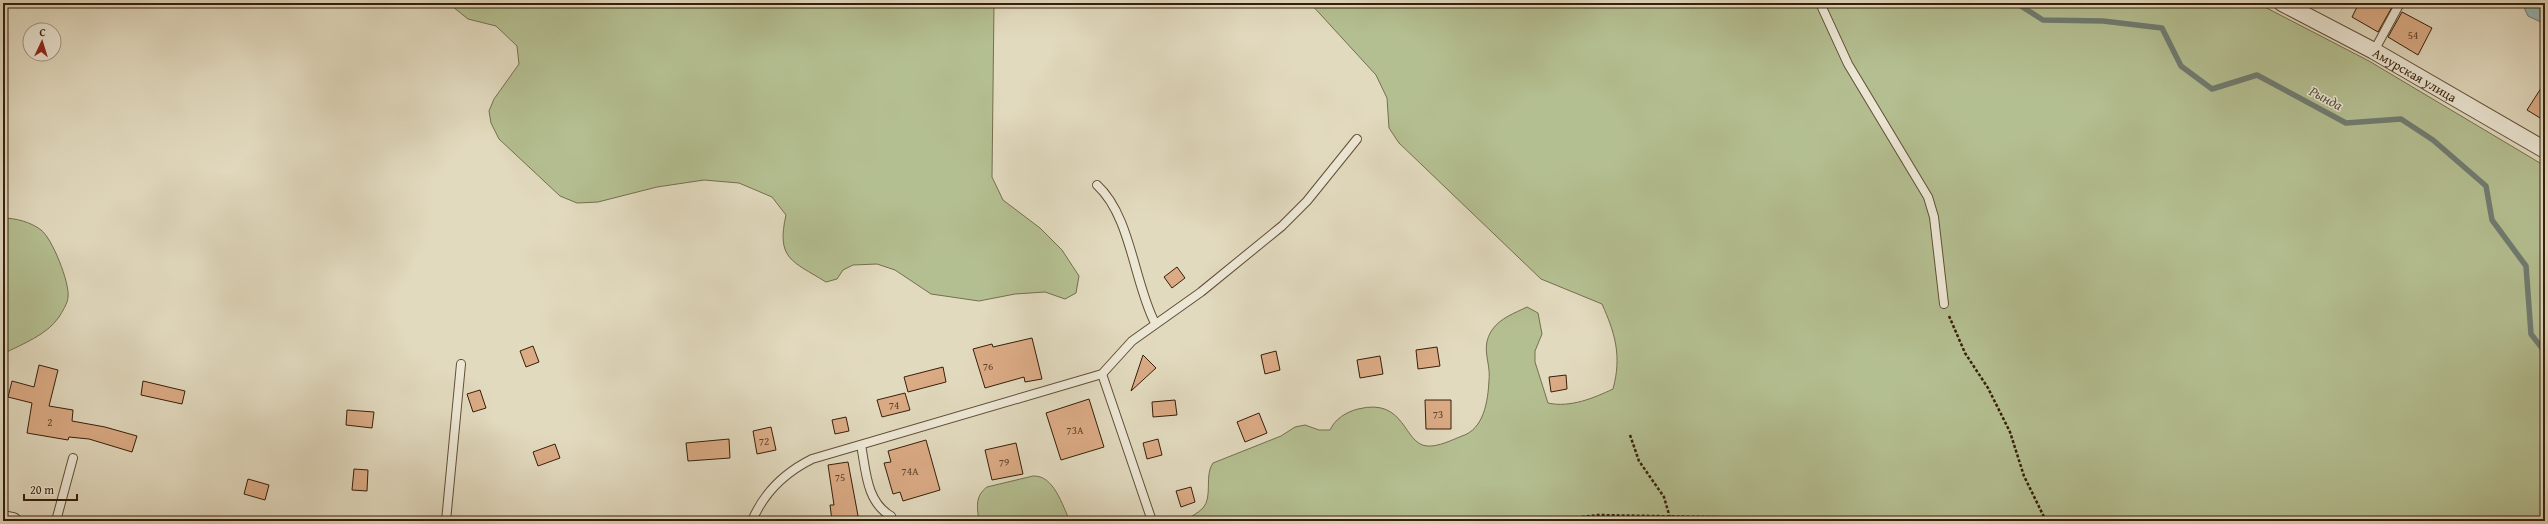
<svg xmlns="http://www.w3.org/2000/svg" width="2548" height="524" font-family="'Gentium Book Plus',serif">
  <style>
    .green { fill: #b4bf91; stroke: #756f4d }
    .water { fill: #96bab8; stroke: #707c72 }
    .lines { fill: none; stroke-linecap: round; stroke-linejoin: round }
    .stream { stroke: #707c72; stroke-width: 5.5 }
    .building { fill: #dbab85; stroke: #361f09 }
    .service-casing { stroke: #614e36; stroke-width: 10 }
    .minor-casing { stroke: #614e36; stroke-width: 18 }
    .path { stroke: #361f09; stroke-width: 2.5; stroke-dasharray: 3 2; stroke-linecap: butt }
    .service { stroke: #ece7d5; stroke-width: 8 }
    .minor { stroke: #ece7d5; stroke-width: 16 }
    .labels { text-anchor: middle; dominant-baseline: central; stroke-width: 3; stroke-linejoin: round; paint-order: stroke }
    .number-label { font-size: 11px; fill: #5f4228 }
    .street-label { font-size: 13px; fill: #361f09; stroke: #ece7d5 }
    .water-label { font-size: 14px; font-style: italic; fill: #534e3e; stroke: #ece7d5 }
  </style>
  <rect width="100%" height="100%" fill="#e2dabf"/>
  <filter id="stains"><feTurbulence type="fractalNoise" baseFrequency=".005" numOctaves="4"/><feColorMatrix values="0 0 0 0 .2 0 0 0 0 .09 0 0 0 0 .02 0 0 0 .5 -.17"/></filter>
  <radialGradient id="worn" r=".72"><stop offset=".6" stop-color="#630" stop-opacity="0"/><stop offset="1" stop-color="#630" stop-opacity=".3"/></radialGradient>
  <g class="green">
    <path d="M448,3H994L992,177L1003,200L1040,228L1062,250L1079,276L1076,293L1065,299L1045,292L1015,294L979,301L931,294L895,270L877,264L853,265L843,270L837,279L826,282C792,261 776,259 786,215L772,197L739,183L704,180L657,187L598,202L577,203L560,196L499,139L491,123L489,111L494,99L519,64L517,46L496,26L468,19Z"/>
    <path d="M1310,3H2257L2369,61L2545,166V521H1185C1190,517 1198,513 1203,508C1213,497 1204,475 1213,463L1281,436L1295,427L1305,425L1319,430H1330C1335,419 1346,412 1358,409C1406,397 1403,444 1427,446C1438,447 1452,440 1462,436C1484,429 1488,401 1489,380C1491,362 1480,348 1492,330C1500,318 1515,313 1527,307L1538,313L1542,334L1535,351V362L1548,403C1570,408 1594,398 1613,389C1622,356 1615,333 1602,304L1541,279L1399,143L1389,128L1387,98L1376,75Z"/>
    <path d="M3,218C15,218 31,222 41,230C52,238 70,283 68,297C68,303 62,312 59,317C47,335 22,344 3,354Z"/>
    <path d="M1033,476C1054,475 1062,505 1070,521H979C977,507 975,496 987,487Z"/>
  </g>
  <polygon class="water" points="2522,3 2545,3 2545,24 2528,16"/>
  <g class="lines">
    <polyline class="stream" points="2016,3 2043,20 2103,21 2162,28 2181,66 2212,89 2257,75 2346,123 2401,119 2433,140 2486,186 2492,220 2526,266 2531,334 2545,352"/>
  </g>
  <g class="building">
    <polygon points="2359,3 2385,3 2392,7 2378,32 2352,17"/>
    <polygon points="2402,12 2432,28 2418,55 2388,37"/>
    <polygon points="2545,82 2545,121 2527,110"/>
    <polygon points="1177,267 1185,278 1172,288 1164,277"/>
    <polygon points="1032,338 1042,379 1025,382 1024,377 985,388 973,349 992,344 993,347"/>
    <polygon points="533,346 539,362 526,367 520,351"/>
    <polygon points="1437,347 1440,366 1418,369 1416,350"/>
    <polygon points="1276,351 1280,370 1265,374 1261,355"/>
    <polygon points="1143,355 1156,368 1131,391"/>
    <polygon points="1380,356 1383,374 1360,378 1357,360"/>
    <polygon points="39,365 58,370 49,406 73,410 72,421 105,427 137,436 132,452 89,439 69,437 68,440 27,433 32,403 8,397 12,381 34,387"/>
    <polygon points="943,367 946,382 908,392 904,377"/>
    <polygon points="1566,375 1567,389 1551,392 1549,377"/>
    <polygon points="143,381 185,391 182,404 141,395"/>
    <polygon points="480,390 486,408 473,412 467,394"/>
    <polygon points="905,393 910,410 882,417 877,400"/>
    <polygon points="1089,399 1104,447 1061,460 1046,413"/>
    <polygon points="1175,400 1177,415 1153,417 1152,402"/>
    <polygon points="1425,400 1451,400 1451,429 1426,429"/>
    <polygon points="347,410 374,412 372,428 346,425"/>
    <polygon points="1259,413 1267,433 1245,442 1237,422"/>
    <polygon points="846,417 849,431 835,434 832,420"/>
    <polygon points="771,427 776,450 757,454 753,431"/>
    <polygon points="729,439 730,458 688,461 686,443"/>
    <polygon points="1158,439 1162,455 1147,459 1143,443"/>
    <polygon points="926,440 940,490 903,501 900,492 893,494 884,463 891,462 888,451"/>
    <polygon points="1016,443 1023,474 992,480 985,450"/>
    <polygon points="555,444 560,458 538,466 533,452"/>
    <polygon points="848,462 859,521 832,521 830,505 834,505 828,465"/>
    <polygon points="354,469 368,470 367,491 352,490"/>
    <polygon points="248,479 269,485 265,500 244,494"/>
    <polygon points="1191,487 1195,502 1181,507 1176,491"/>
  </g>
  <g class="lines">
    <defs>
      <g id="service">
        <polyline points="1820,3 1848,64 1928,197 1934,217 1944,304"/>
        <polyline points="2374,51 2400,3"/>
        <path d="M1097,185C1131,216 1134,283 1155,323"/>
        <polyline points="1102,374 1152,521"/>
        <path d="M861,445C866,470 866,502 891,516"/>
        <polyline points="56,521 73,458"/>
        <polyline points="446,521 461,364"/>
        <path d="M752,521C764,492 784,473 812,459L1102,374L1132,341L1201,292L1282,226L1307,201L1357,139"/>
      </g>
      <g id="minor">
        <path id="s1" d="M2282,3L2374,51L2545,150"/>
        <polyline points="3,519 13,521"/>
      </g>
    </defs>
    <use href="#service" class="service-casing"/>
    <use href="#minor" class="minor-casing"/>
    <g class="path">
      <polyline points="1949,316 1965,353 1988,388 2010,432 2024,476 2046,521"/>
      <polyline points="1630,435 1639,461 1664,497 1670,518"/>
      <polyline points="1547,521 1598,515 1935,521"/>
    </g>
    <use href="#service" class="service"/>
    <use href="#minor" class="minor"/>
  </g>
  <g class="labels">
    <g class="number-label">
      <text x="2413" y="35">54</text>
      <text x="988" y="366">76</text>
      <text x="894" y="405">74</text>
      <text x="1438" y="414">73</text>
      <text x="50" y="422">2</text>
      <text x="1075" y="430">73А</text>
      <text x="764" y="441">72</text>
      <text x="1004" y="462">79</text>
      <text x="910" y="471">74А</text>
      <text x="840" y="477">75</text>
    </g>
    <g class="street-label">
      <text stroke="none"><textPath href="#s1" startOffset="151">Амурская улица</textPath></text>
    </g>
    <g class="water-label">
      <text transform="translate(2326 98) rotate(28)">Рында</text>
    </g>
  </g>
  <rect width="2548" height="524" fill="none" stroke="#e2dabf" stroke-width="16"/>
  <rect x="4" y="4" width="2540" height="516" fill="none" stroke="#361f09" stroke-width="2"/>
  <rect x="8" y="8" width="2532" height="508" fill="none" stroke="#361f09"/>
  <g transform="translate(42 42) rotate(4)"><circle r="19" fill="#ece7d5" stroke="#a39783"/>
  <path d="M0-3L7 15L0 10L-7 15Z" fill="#8f2418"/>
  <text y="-6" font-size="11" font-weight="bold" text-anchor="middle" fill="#361f09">С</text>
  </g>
  <path d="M24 494v6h53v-6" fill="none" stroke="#361f09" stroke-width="2"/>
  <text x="30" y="494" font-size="12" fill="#361f09" stroke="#ece7d5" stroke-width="3" paint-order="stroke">20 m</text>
  <rect width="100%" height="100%" filter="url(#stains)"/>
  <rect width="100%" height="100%" fill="url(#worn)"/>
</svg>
